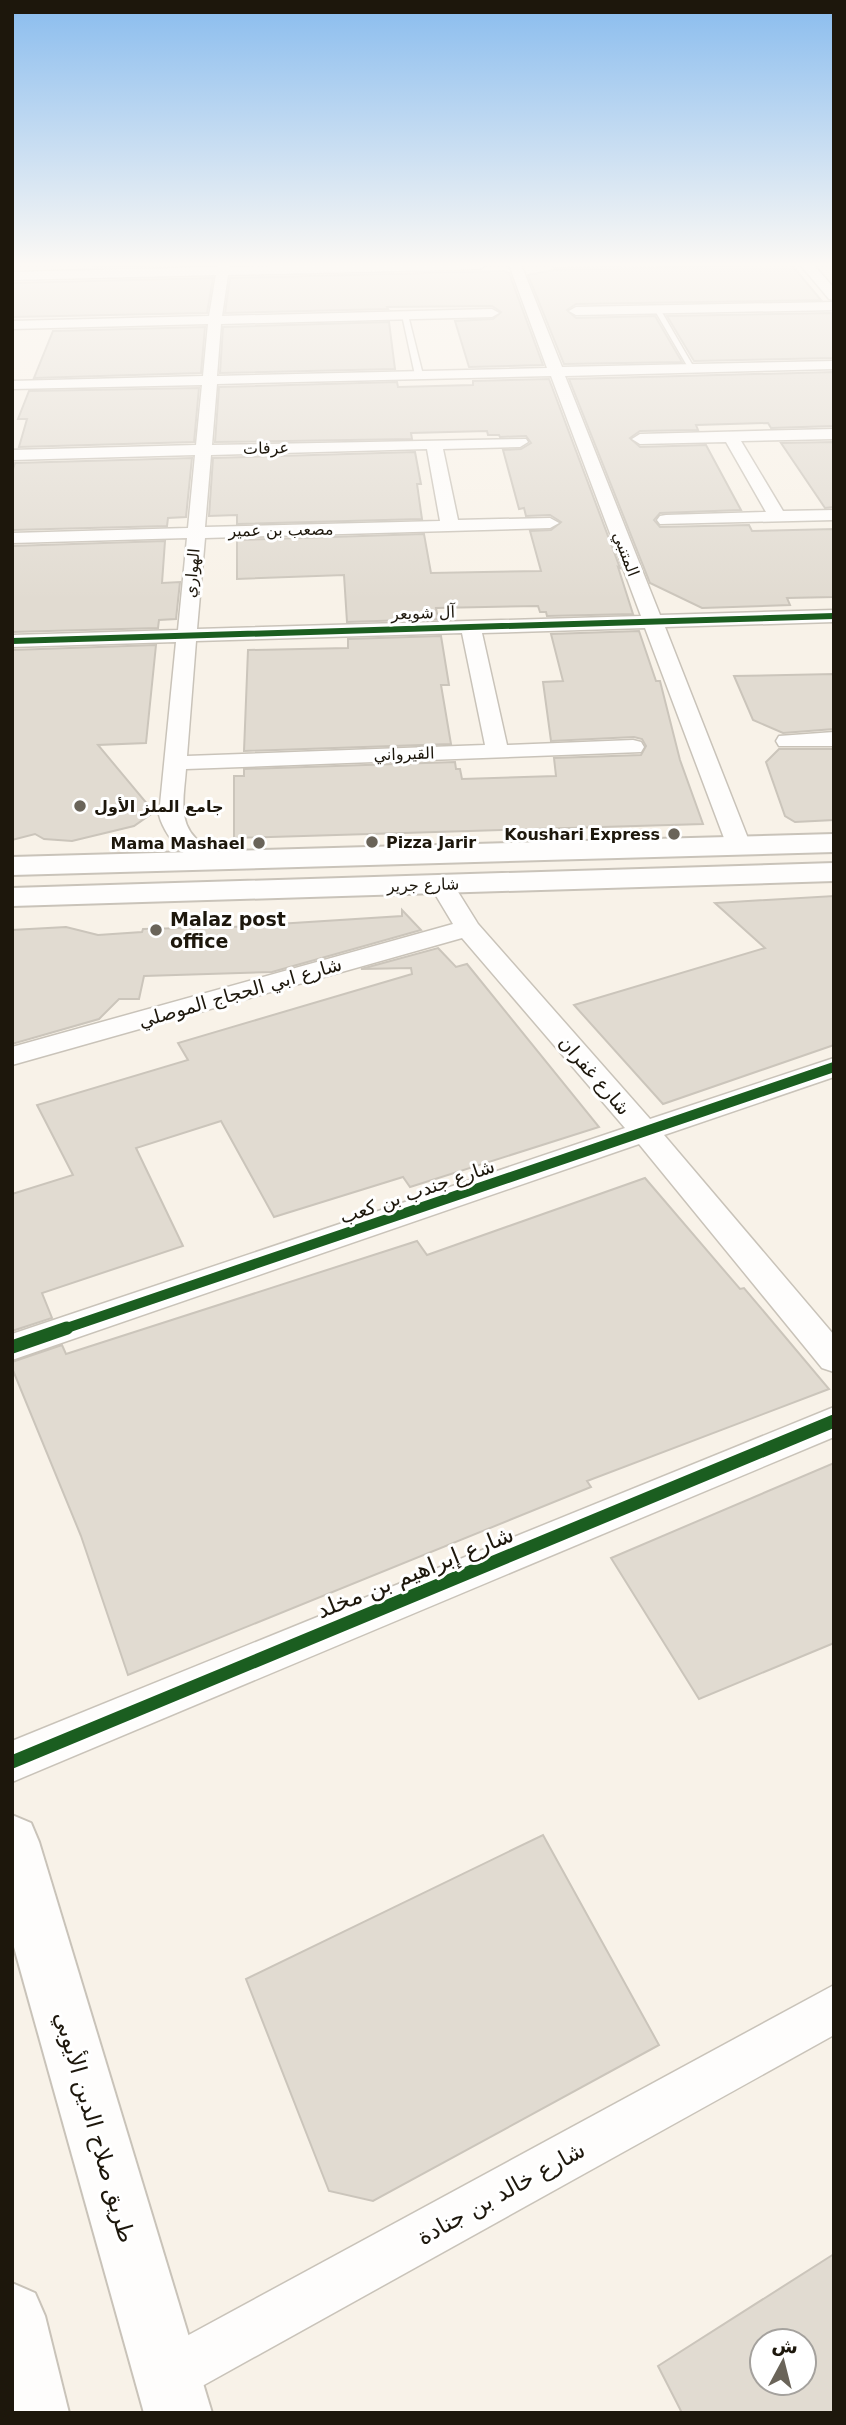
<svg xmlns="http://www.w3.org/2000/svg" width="846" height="2425" font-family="'DejaVu Sans',Cairo,sans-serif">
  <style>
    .building { fill: #e1dbd1; stroke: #cbc5bb; stroke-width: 2; fill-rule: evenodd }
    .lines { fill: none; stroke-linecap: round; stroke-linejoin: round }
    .lane-casing { stroke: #c9c3b9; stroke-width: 3 }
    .street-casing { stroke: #c9c3b9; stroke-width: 3 }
    .secondary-casing { stroke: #c9c3b9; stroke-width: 4 }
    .primary-casing { stroke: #c9c3b9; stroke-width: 4 }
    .lane { fill: #fefdfc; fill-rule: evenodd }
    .street { fill: #fefdfc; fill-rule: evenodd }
    .secondary { fill: #fefdfc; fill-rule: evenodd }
    .primary { fill: #fefdfc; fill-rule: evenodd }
    .cycleway-far2-casing { stroke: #fff; stroke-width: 9 }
    .cycleway-far1-casing { stroke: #fff; stroke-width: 14 }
    .cycleway-casing { stroke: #fff; stroke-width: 18 }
    .cycleway-far2 { stroke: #1b5e20; stroke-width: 6 }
    .cycleway-far1 { stroke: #1b5e20; stroke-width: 10 }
    .cycleway { stroke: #1b5e20; stroke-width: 13 }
    .poi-dot { fill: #6a6459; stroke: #fff; stroke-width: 2.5 }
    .labels { text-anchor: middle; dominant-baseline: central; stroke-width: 6; stroke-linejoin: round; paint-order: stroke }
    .far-street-label { font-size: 16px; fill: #1d170c; stroke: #fff }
    .far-poi-label { font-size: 16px; font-weight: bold; fill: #1d170c; stroke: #fff; text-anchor: start }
    .poi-label { font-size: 19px; font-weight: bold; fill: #1d170c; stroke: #fff; text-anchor: start }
    .street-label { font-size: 19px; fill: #1d170c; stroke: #fff }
    .near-street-label { font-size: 23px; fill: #1d170c; stroke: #fff }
  </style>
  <rect width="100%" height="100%" fill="#f8f2e8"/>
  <g class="building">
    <polygon points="97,262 215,262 215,264 95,267"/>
    <polygon points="791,264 821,300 576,304 567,310 576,318 655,316 682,362 564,364 528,275 554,270"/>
    <polygon points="504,271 509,273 543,365 469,367 455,321 493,319 501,312 492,306 387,307 388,309 225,313 230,278"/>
    <polygon points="213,278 207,313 12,317 12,283"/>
    <polygon points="832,313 834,358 694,361 667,316"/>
    <polygon points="389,322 395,369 220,373 223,327"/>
    <polygon points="205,327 201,373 34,378 53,331"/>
    <polygon points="834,372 834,426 771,428 768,423 696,425 698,430 640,431 630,438 640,447 706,445 741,510 660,513 654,520 660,527 749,525 752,531 834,529 834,597 787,598 790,605 702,608 650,583 569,379"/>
    <polygon points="549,379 620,568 618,567 633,614 547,616 546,612 540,612 538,606 436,608 438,619 347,622 344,575 237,579 237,540 424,534 431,573 541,571 530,531 551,530 561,522 550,515 526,516 524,508 519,509 503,450 521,449 531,443 526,436 500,437 499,435 488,435 487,431 411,433 412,439 215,442 219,387 397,382 398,387 473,385 473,381"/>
    <polygon points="199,388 194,442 19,447 27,419 18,419 29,391"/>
    <polygon points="834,442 834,507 825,508 781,443"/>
    <polygon points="415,452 421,484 417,484 422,519 237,524 237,515 209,516 213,458"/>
    <polygon points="192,458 186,517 168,518 167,526 12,530 12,472 15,463"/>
    <polygon points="165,541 162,583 180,582 176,619 159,620 158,628 12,632 12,546"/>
    <polygon points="639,631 656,681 660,681 680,760 703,824 234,838 234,776 244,776 244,769 455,762 456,769 460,769 462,779 556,776 554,758 641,755 646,746 642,739 634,737 551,741 543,682 563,681 551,634"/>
    <polygon points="441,636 449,685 441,685 451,744 244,751 248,650 348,648 348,639"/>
    <polygon points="156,645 146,743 98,745 154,812 134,826 72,841 44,839 35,834 12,840 12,650"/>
    <polygon points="834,674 834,729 783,733 753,720 734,676"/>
    <polygon points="779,749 834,749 834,820 795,822 785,816 766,762"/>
    <polygon points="834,896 834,1045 663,1104 574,1005 765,948 715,903"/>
    <polygon points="402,910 421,930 272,972 144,976 139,999 119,999 99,1019 12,1044 12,930 66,927 98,935 142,932 143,929 232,927 402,916"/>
    <polygon points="438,948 456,967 467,964 599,1127 410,1187 403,1177 274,1217 221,1121 136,1148 183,1246 42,1293 52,1318 12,1331 12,1194 73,1175 37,1105 188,1060 178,1043 412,974 411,968 361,969"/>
    <polygon points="645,1178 740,1289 744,1288 829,1389 587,1481 591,1487 128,1675 81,1536 12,1368 12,1362 62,1345 66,1354 417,1241 427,1255"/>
    <polygon points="834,1463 834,1643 699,1699 611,1558"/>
    <polygon points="543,1835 659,2045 373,2201 329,2191 246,1979"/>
    <path d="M834,2254V2413H682L658,2366ZM762,2341H804V2383H762Z"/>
  </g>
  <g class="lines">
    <defs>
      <g id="lane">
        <polygon points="657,307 660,309 696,371 689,369 654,309"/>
        <polygon points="405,313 408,315 423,375 419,377 415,375 402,315"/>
      </g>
      <g id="street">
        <path d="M218,262H230L229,267L452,262H483L486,265L480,269L228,275L222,316L492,309L499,313L492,317L221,324L217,376L547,368L508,262H520L562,367L834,361V369L565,376L660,615L834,610V622L665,627L751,846L748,851L739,853L730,851L727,846L645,628L482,633L507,745L633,740L641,742L644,747L641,752L186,769C184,798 176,826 203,844C212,850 224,853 230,862L227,867C197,875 166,841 159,815L176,642L12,647V635L178,630L187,538L12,543V533L188,528L195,455L12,460V450L196,445L202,385L12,389V381L203,376L208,324L12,329V321L209,316L216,275L12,280V272L217,267ZM551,376L641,616L197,629L205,538L550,528L559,523L550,518L458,520L443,449L520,447L528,442L526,439L212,445L217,384ZM427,449L440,521L205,527L211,455ZM462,633L485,745L187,756L196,641Z"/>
        <polygon points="549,262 626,262 620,266 554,267"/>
        <polygon points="798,262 811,262 834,288 834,300 829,299"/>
        <polygon points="834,302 834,310 576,315 569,311 576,307"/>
        <polygon points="834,429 834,439 741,441 783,511 834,510 834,520 660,524 657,520 660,516 666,515 766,512 726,442 640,444 632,439 640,434"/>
        <polygon points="834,732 834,746 779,746 776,741 779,736"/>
        <polygon points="441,877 450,879 478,924 650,1119 834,1058 834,1077 664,1135 834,1335 834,1372 822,1368 639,1144 12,1360 12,1334 625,1128 462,938 12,1065 12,1047 453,924 429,884 432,879"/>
        <polygon points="834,1407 834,1437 12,1782 12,1741"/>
        <polygon points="834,1985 834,2035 186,2395 167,2403 148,2395 140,2376 148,2357"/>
      </g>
      <g id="secondary">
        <polygon points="834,834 834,852 12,875 12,857"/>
        <polygon points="834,863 834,881 12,906 12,888"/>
        <polygon points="12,2283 35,2293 45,2316 69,2413 12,2413"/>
      </g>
      <polygon id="primary" points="12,1815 31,1823 39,1842 212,2413 144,2413 12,1940"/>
    </defs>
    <use href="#lane" class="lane-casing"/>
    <use href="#street" class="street-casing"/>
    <use href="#secondary" class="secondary-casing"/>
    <use href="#primary" class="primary-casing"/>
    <use href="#lane" class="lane"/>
    <use href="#street" class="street"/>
    <use href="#secondary" class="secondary"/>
    <use href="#primary" class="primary"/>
    <defs>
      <polyline id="cycleway-far2" points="12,641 834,616"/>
      <polyline id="cycleway-far1" points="61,1330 834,1067"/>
      <g id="cycleway">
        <polyline points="12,1347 67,1328"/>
        <polyline points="12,1762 834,1421"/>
      </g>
    </defs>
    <use href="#cycleway-far2" class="cycleway-far2-casing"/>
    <use href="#cycleway-far1" class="cycleway-far1-casing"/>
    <use href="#cycleway" class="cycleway-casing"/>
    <use href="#cycleway-far2" class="cycleway-far2"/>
    <use href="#cycleway-far1" class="cycleway-far1"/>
    <use href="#cycleway" class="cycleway"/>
  </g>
  <linearGradient id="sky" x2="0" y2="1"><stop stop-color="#89bcee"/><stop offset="0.44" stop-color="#fcf9f5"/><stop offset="1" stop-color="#fcf9f5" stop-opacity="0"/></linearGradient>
  <rect width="846" height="601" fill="url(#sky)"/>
  <g class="poi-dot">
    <circle cx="80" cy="806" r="7"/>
    <circle cx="674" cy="834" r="7"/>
    <circle cx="372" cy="842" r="7"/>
    <circle cx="259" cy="843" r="7"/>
    <circle cx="156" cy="930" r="7"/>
  </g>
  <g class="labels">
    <g class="far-street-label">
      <text transform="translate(266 448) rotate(-1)">عرفات</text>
      <text transform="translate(281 530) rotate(-1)">مصعب بن عمير</text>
      <text transform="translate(626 554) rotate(69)">المتنبي</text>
      <text transform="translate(192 573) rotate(-85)">الهواري</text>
      <text transform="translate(423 613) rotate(-2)">آل شويعر</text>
      <text transform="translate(404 754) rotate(-2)">القيرواني</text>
      <text transform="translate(423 885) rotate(-2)">شارع جرير</text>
    </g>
    <g class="far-poi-label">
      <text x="94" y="806">جامع الملز الأول</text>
      <text x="660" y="834" text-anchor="end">Koushari Express</text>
      <text x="386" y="842">Pizza Jarir</text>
      <text x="245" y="843" text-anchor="end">Mama Mashael</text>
    </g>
    <g class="poi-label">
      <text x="170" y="919">Malaz post<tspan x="170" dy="22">office</tspan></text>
    </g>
    <g class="street-label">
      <text transform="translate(240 992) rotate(-16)">شارع ابي الحجاج الموصلي</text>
      <text transform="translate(595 1075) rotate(49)">شارع غفران</text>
      <text transform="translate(417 1191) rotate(-19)">شارع جندب بن كعب</text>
    </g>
    <g class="near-street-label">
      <text transform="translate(415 1572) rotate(-22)">شارع إبراهيم بن مخلد</text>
      <text transform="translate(95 2127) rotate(74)">طريق صلاح الدين الأيوبي</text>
      <text transform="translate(501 2193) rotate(-29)">شارع خالد بن جنادة</text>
    </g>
  </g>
  <rect width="846" height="2425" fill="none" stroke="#1d170c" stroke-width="28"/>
  <g transform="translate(783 2362) rotate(7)"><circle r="33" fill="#ffffff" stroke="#a5a29e" stroke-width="2"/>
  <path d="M0-5L12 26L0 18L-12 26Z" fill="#6a6459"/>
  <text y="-10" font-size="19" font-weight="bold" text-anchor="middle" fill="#1d170c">ش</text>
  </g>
</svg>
